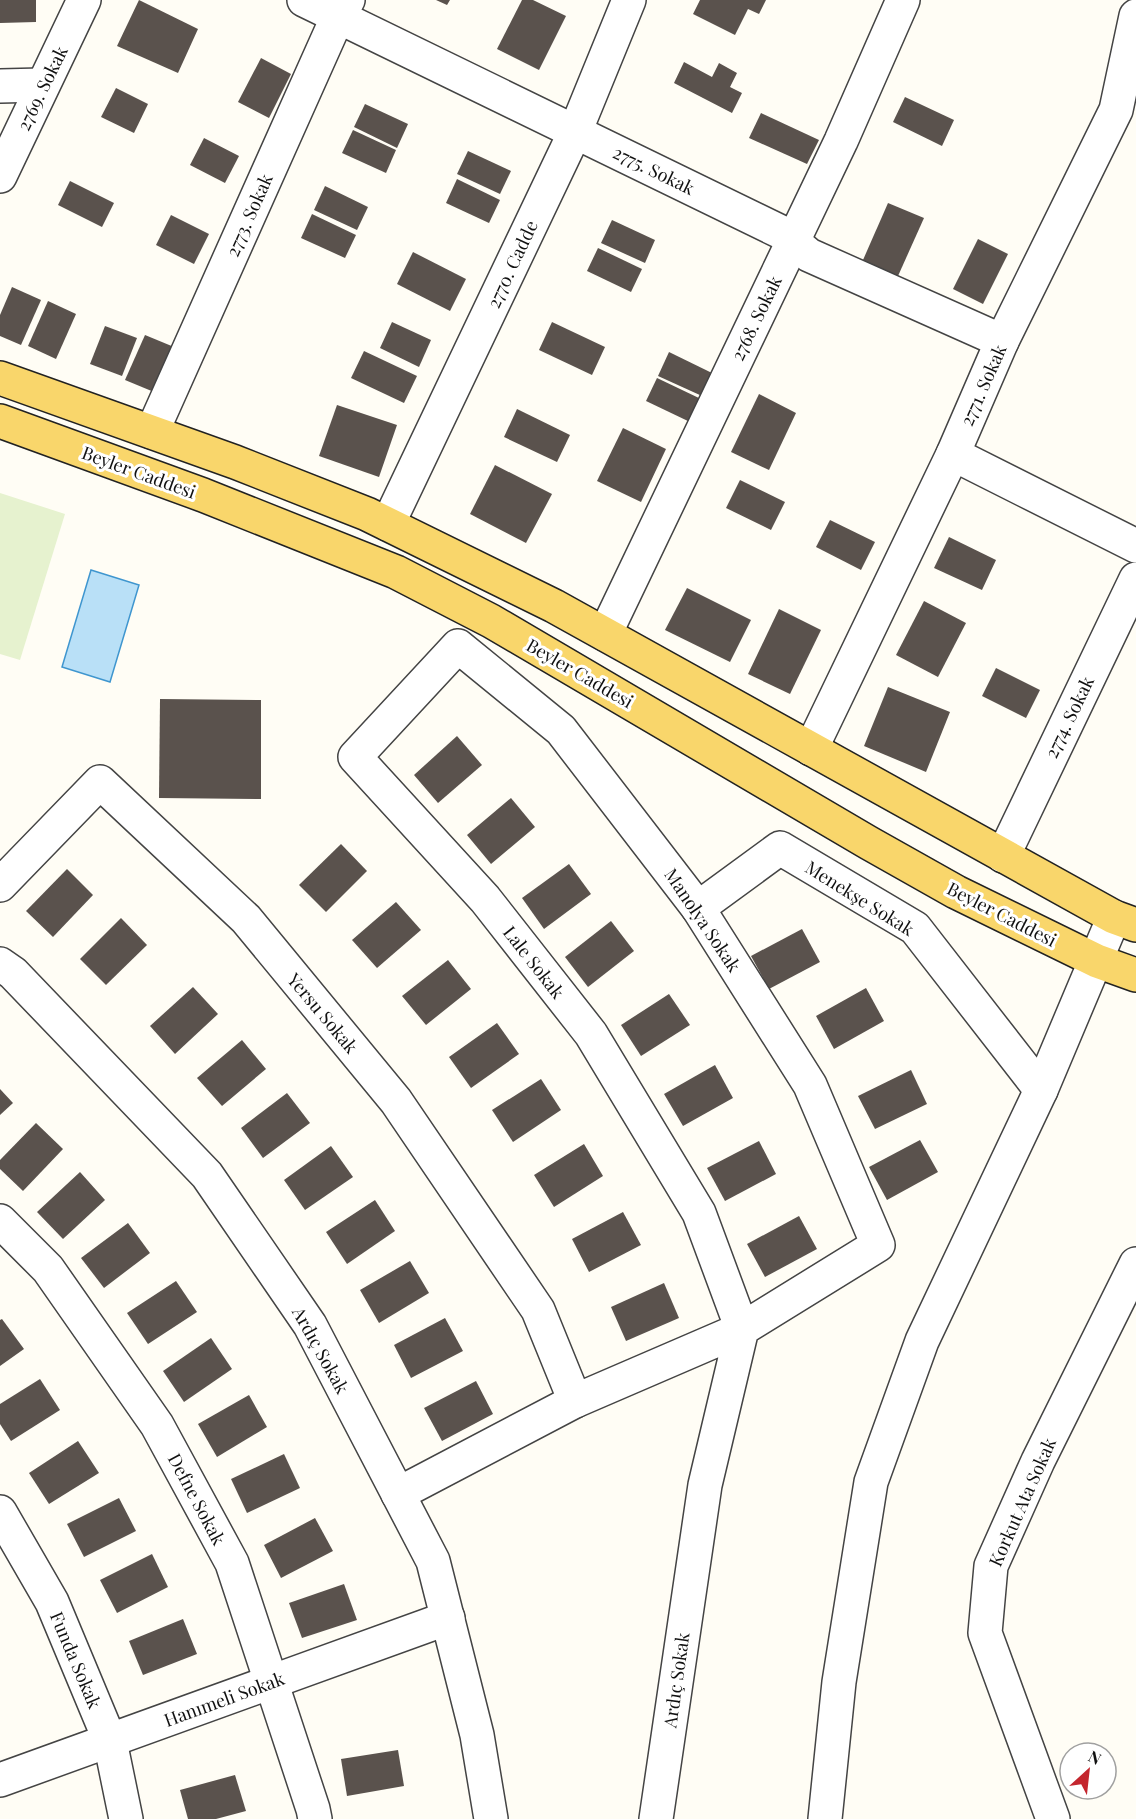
<svg xmlns="http://www.w3.org/2000/svg" width="1136" height="1819" font-family="'Playfair Display',serif">
  <style>
    .pitch { fill: #e6f2cf }
    .water { fill: #b9e0f7; stroke: #3f96cf; stroke-width: 1.5 }
    .building { fill: #5a524d }
    .lines { fill: none; stroke-linecap: round; stroke-linejoin: round }
    .minor-casing { stroke: #444; stroke-width: 36 }
    .major-casing { stroke: #222; stroke-width: 36 }
    .minor { stroke: #fff; stroke-width: 33 }
    .major { stroke: #f9d66b; stroke-width: 33 }
    .labels { text-anchor: middle; dominant-baseline: central; stroke-width: 6; stroke-linejoin: round; paint-order: stroke }
    .street-label { font-size: 18px; fill: #111; stroke: #fff }
  </style>
  <rect width="100%" height="100%" fill="#fffdf5"/>
  <polygon class="pitch" points="0,493 65,514 20,660 0,654"/>
  <polygon class="water" points="91,570 139,585 110,682 62,667"/>
  <g class="building">
    <polygon points="0,0 36,0 36,22 0,23"/>
    <polygon points="139,0 198,29 178,73 117,46"/>
    <polygon points="436,0 450,0 447,5"/>
    <polygon points="522,0 533,0 566,16 539,70 497,49"/>
    <polygon points="700,0 766,0 759,14 748,9 735,35 693,14"/>
    <polygon points="261,58 291,74 269,118 238,102"/>
    <polygon points="684,62 712,77 719,63 737,73 730,87 742,93 732,113 674,83"/>
    <polygon points="116,88 148,104 134,133 101,117"/>
    <polygon points="905,97 954,120 942,146 893,122"/>
    <polygon points="365,104 408,124 397,148 354,127"/>
    <polygon points="761,113 819,140 807,164 749,138"/>
    <polygon points="353,130 396,150 386,173 342,153"/>
    <polygon points="204,138 239,156 225,183 190,165"/>
    <polygon points="468,151 511,171 500,194 457,174"/>
    <polygon points="457,179 500,200 489,223 446,203"/>
    <polygon points="70,181 114,203 102,227 58,205"/>
    <polygon points="325,186 368,207 357,230 314,210"/>
    <polygon points="888,203 924,218 898,276 863,260"/>
    <polygon points="312,214 356,235 345,258 301,238"/>
    <polygon points="171,215 209,234 194,264 156,245"/>
    <polygon points="612,220 655,240 645,263 601,243"/>
    <polygon points="978,239 1008,254 983,304 953,289"/>
    <polygon points="598,248 642,269 631,292 587,271"/>
    <polygon points="413,252 466,279 450,311 397,284"/>
    <polygon points="12,287 41,300 21,345 0,336 0,315"/>
    <polygon points="48,301 76,314 56,359 28,346"/>
    <polygon points="392,322 431,340 419,367 380,348"/>
    <polygon points="552,322 605,347 592,375 539,350"/>
    <polygon points="105,326 137,338 122,376 90,364"/>
    <polygon points="145,335 174,347 154,392 125,380"/>
    <polygon points="364,351 417,376 404,403 351,378"/>
    <polygon points="669,352 712,373 702,396 658,376"/>
    <polygon points="657,378 701,399 690,422 646,401"/>
    <polygon points="759,394 796,413 769,470 731,452"/>
    <polygon points="337,405 397,425 379,477 319,456"/>
    <polygon points="517,409 570,435 557,462 504,437"/>
    <polygon points="623,428 666,449 641,502 597,481"/>
    <polygon points="495,465 552,494 526,543 470,514"/>
    <polygon points="740,480 785,502 771,530 726,508"/>
    <polygon points="830,520 875,542 861,570 816,547"/>
    <polygon points="949,537 996,560 982,590 934,568"/>
    <polygon points="687,588 751,620 730,662 665,630"/>
    <polygon points="924,601 966,623 938,677 896,655"/>
    <polygon points="779,609 821,630 790,694 748,674"/>
    <polygon points="996,668 1040,690 1026,718 982,696"/>
    <polygon points="888,687 950,712 926,772 864,746"/>
    <polygon points="160,699 261,700 261,799 159,798"/>
    <polygon points="457,736 482,765 438,803 414,775"/>
    <polygon points="511,798 535,827 491,864 467,835"/>
    <polygon points="341,844 367,871 326,912 299,885"/>
    <polygon points="569,864 591,894 544,929 522,898"/>
    <polygon points="67,869 93,895 53,937 26,911"/>
    <polygon points="396,902 421,930 377,968 352,940"/>
    <polygon points="121,918 147,945 106,985 80,959"/>
    <polygon points="611,921 634,951 588,987 565,957"/>
    <polygon points="802,929 820,962 769,989 751,956"/>
    <polygon points="448,960 471,989 426,1025 402,996"/>
    <polygon points="193,987 218,1014 175,1054 150,1026"/>
    <polygon points="866,988 884,1021 834,1049 816,1016"/>
    <polygon points="669,994 690,1025 641,1056 621,1025"/>
    <polygon points="497,1023 519,1054 471,1088 449,1057"/>
    <polygon points="242,1040 266,1069 222,1106 197,1078"/>
    <polygon points="715,1065 733,1098 683,1126 664,1094"/>
    <polygon points="911,1070 927,1104 875,1129 858,1096"/>
    <polygon points="541,1079 561,1110 513,1142 492,1110"/>
    <polygon points="0,1089 13,1103 0,1115"/>
    <polygon points="287,1093 310,1123 263,1158 241,1128"/>
    <polygon points="36,1123 63,1149 23,1191 0,1169 0,1160"/>
    <polygon points="920,1140 938,1172 887,1200 869,1167"/>
    <polygon points="759,1141 776,1174 725,1201 707,1168"/>
    <polygon points="584,1144 603,1176 554,1207 534,1175"/>
    <polygon points="331,1146 353,1177 305,1210 284,1180"/>
    <polygon points="80,1172 105,1200 63,1239 37,1212"/>
    <polygon points="375,1200 395,1231 347,1264 326,1232"/>
    <polygon points="623,1212 641,1245 589,1272 572,1239"/>
    <polygon points="799,1216 817,1249 765,1277 747,1244"/>
    <polygon points="128,1223 150,1253 104,1288 81,1258"/>
    <polygon points="410,1261 429,1293 379,1323 360,1290"/>
    <polygon points="176,1281 197,1312 148,1344 127,1313"/>
    <polygon points="664,1283 679,1318 626,1341 611,1307"/>
    <polygon points="445,1318 463,1351 411,1378 394,1345"/>
    <polygon points="2,1319 24,1349 0,1366 0,1320"/>
    <polygon points="211,1338 232,1369 184,1402 163,1371"/>
    <polygon points="40,1379 60,1410 11,1441 0,1424 0,1404"/>
    <polygon points="476,1381 493,1414 442,1441 424,1408"/>
    <polygon points="249,1395 267,1427 217,1457 198,1424"/>
    <polygon points="78,1441 99,1473 49,1504 29,1473"/>
    <polygon points="284,1454 300,1488 247,1513 231,1479"/>
    <polygon points="119,1498 136,1531 84,1557 67,1524"/>
    <polygon points="315,1518 333,1551 281,1578 264,1545"/>
    <polygon points="152,1554 168,1587 117,1613 100,1580"/>
    <polygon points="344,1584 357,1620 302,1638 289,1603"/>
    <polygon points="183,1619 197,1654 143,1675 129,1641"/>
    <polygon points="398,1750 404,1786 347,1796 341,1759"/>
    <polygon points="235,1775 246,1811 216,1819 188,1819 180,1790"/>
  </g>
  <g class="lines">
    <defs>
      <g id="minor">
        <polyline points="304,0 783,233 809,255 1002,341"/>
        <polyline points="0,86 42,85"/>
        <polyline points="0,176 84,0"/>
        <polyline points="152,432 338,16 348,0"/>
        <polyline points="953,454 1136,546"/>
        <polyline points="388,524 575,132 629,0"/>
        <polyline points="605,634 841,141 903,0"/>
        <polyline points="811,749 953,454 1002,341 1116,110 1136,16"/>
        <polyline points="1003,856 1136,579"/>
        <polyline points="0,885 100,782 246,919 396,1101 538,1310 575,1401"/>
        <polyline points="698,908 780,848 915,928 1041,1090"/>
        <polyline points="0,964 13,973 207,1175 310,1325 433,1561 477,1735 491,1819"/>
        <polyline points="0,1221 48,1269 157,1425 232,1563 313,1809 315,1819"/>
        <polyline points="398,1494 575,1401 742,1329 878,1245 810,1085 698,908 561,730 458,646 355,757 485,899 591,1034 699,1213 742,1329 705,1485 656,1819"/>
        <polyline points="0,1512 52,1602 110,1741 126,1819"/>
        <polyline points="0,1780 448,1618"/>
        <polyline points="825,1819 839,1682 871,1482 922,1341 1041,1090 1114,917"/>
        <polyline points="1053,1819 985,1633 991,1566 1038,1461 1136,1264"/>
      </g>
      <g id="major">
        <polyline points="0,378 235,462 367,514 554,606 1114,917 1136,925"/>
        <polyline points="0,421 203,495 396,572 491,621 869,843 956,892 1097,961 1136,975"/>
      </g>
    </defs>
    <use href="#minor" class="minor-casing"/>
    <use href="#major" class="major-casing"/>
    <use href="#minor" class="minor"/>
    <use href="#major" class="major"/>
  </g>
  <g class="labels">
    <g class="street-label">
      <text transform="translate(42 88) rotate(-64)">2769. Sokak</text>
      <text transform="translate(654 170) rotate(26)">2775. Sokak</text>
      <text transform="translate(249 215) rotate(-66)">2773. Sokak</text>
      <text transform="translate(512 264) rotate(-65)">2770. Cadde</text>
      <text transform="translate(756 318) rotate(-64)">2768. Sokak</text>
      <text transform="translate(983 385) rotate(-66)">2771. Sokak</text>
      <text transform="translate(139 472) rotate(20)">Beyler Caddesi</text>
      <text transform="translate(580 673) rotate(30)">Beyler Caddesi</text>
      <text transform="translate(1069 717) rotate(-64)">2774. Sokak</text>
      <text transform="translate(860 898) rotate(32)">Menekşe Sokak</text>
      <text transform="translate(1002 914) rotate(27)">Beyler Caddesi</text>
      <text transform="translate(703 920) rotate(56)">Manolya Sokak</text>
      <text transform="translate(534 962) rotate(52)">Lale Sokak</text>
      <text transform="translate(323 1013) rotate(50)">Yersu Sokak</text>
      <text transform="translate(321 1350) rotate(61)">Ardıç Sokak</text>
      <text transform="translate(197 1499) rotate(62)">Defne Sokak</text>
      <text transform="translate(1022 1502) rotate(-66)">Korkut Ata Sokak</text>
      <text transform="translate(76 1660) rotate(67)">Funda Sokak</text>
      <text transform="translate(676 1680) rotate(-82)">Ardıç Sokak</text>
      <text transform="translate(224 1699) rotate(-20)">Hanımeli Sokak</text>
    </g>
  </g>
  <g transform="translate(1088 1771) rotate(27)"><circle r="28" fill="#ffffff" stroke="#a0a0a0" stroke-width="1.5"/>
  <path d="M0-4.5L10 22L0 15L-10 22Z" fill="#c4262e"/>
  <text y="-9" font-size="16" font-weight="bold" text-anchor="middle" fill="#111111">N</text>
  </g>
</svg>
